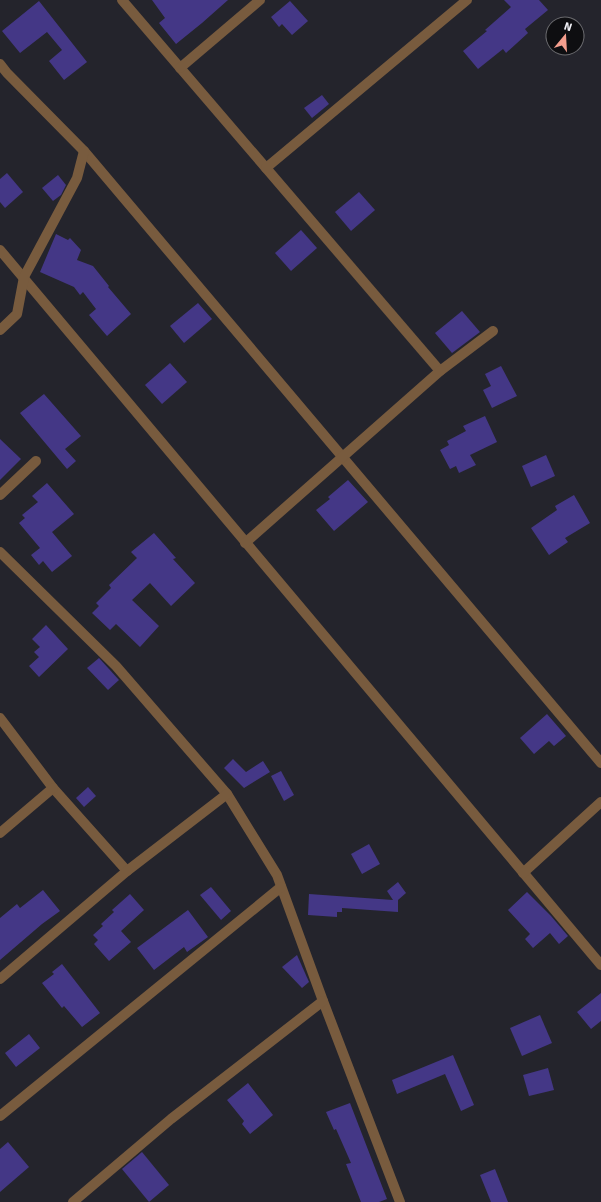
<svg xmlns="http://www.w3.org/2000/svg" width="601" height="1202" font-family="Signika,sans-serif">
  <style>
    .building { fill: #443786 }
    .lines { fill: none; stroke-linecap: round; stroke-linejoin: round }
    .minor { stroke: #785b3e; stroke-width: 10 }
  </style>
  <rect width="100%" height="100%" fill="#24242c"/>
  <g class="building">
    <polygon points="152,0 228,0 202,23 176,44 159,23 165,18"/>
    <polygon points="504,0 539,0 548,10 525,29 528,33 506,53 503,49 478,69 463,51 487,31 485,30 511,7"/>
    <polygon points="39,1 87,62 64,80 49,61 62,50 47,32 20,53 2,31"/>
    <polygon points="290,1 308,21 292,35 282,24 279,27 271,17"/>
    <polygon points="322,95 329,104 312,118 304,108"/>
    <polygon points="7,173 23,192 5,208 0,202 0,179"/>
    <polygon points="58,175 66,185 61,195 53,201 42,188"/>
    <polygon points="359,192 375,210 351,231 335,212"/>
    <polygon points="301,230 317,248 291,271 275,253"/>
    <polygon points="56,234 68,240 70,238 81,250 77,260 93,266 109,286 108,287 131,314 107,336 89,315 96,309 83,292 80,295 74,287 40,272"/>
    <polygon points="198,303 212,319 184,343 170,326"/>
    <polygon points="462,311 480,332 452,353 435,333"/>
    <polygon points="170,363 187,382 162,404 145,385"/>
    <polygon points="501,366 517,396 492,408 483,390 491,386 485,374"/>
    <polygon points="44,394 81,436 65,449 76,461 67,469 20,413"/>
    <polygon points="485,416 497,442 470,455 476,465 459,473 456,466 450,469 440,450 449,445 447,441 466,431 463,426"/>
    <polygon points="0,439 21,459 0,480"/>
    <polygon points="546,455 555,476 531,487 522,466"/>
    <polygon points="348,480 368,502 334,531 316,510 330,499 328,497"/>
    <polygon points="47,483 74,514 52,532 72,556 52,572 43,561 39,565 31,555 40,548 19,523 25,518 22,515 38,502 32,496"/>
    <polygon points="574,495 590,523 565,538 568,542 549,555 531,528 557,510 555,506"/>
    <polygon points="154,533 176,558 173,559 195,583 171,606 150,583 132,600 159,626 140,647 116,624 110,630 92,613 99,606 96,603 111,588 109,585 137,558 131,552"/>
    <polygon points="46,625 68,649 39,677 29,666 39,657 34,652 40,647 32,639"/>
    <polygon points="99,658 119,680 108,690 87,668"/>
    <polygon points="547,714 566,736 554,746 549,741 534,754 520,738"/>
    <polygon points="233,759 246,772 263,761 270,772 244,788 224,768"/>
    <polygon points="281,771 294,795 284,801 271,776"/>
    <polygon points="88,787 96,796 84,807 76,798"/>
    <polygon points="369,844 380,864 362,874 351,854"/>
    <polygon points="398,882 406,893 398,900 398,912 342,908 342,912 337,912 337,917 308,915 309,894 393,900 387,891"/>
    <polygon points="211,887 231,911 221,920 200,895"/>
    <polygon points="43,890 60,911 42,924 0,960 0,918 17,904 20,908"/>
    <polygon points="527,892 551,916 568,936 559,944 550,933 533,948 525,939 530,934 508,910"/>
    <polygon points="130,894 144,910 121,931 131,942 109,961 94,944 98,940 93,935 103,926 101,924 114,912 112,910"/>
    <polygon points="188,910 208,937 187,952 184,947 154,970 137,948"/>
    <polygon points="297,955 309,982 302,988 282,967"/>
    <polygon points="62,964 100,1013 82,1027 64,1006 62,1008 42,983 54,974 52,972"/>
    <polygon points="601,993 601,1021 591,1029 577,1012"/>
    <polygon points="540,1015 552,1043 522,1056 510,1028"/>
    <polygon points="29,1034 40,1048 16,1067 5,1053"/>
    <polygon points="453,1055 474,1105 461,1111 445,1074 397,1094 392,1080"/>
    <polygon points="548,1068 554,1090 529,1096 523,1075"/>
    <polygon points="248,1083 273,1115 250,1134 242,1124 244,1121 227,1100"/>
    <polygon points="350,1103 387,1199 379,1202 361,1202 346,1164 351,1163 336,1129 334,1130 326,1112"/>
    <polygon points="8,1142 29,1167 0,1192 0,1149"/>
    <polygon points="142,1152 169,1185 149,1202 122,1169"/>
    <polygon points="495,1169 508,1202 491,1202 480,1175"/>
  </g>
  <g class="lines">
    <g class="minor">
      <polyline points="122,0 440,371"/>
      <polyline points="0,64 7,73 84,151 601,763"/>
      <polyline points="180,68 260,0"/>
      <polyline points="266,168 467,0"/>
      <polyline points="0,250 601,965"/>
      <polyline points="0,330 17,314 24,277 77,178 84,151"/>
      <polyline points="0,495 36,461"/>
      <polyline points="245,543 440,371 493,331"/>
      <polyline points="0,552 116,666 227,794 277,875 323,1001 400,1202"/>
      <polyline points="0,718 53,788 127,871"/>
      <polyline points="0,833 53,788"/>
      <polyline points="523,873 601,802"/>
      <polyline points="0,979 127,871 227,794"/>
      <polyline points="0,1116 281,887"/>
      <polyline points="73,1202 171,1119 323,1001"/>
    </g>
  </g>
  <g transform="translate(565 36) rotate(18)"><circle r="19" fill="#0e0e11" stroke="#6a6a6e"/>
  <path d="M0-3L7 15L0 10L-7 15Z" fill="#f49d8d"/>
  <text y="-6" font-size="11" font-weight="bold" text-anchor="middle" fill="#f3f3f9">N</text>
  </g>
</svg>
